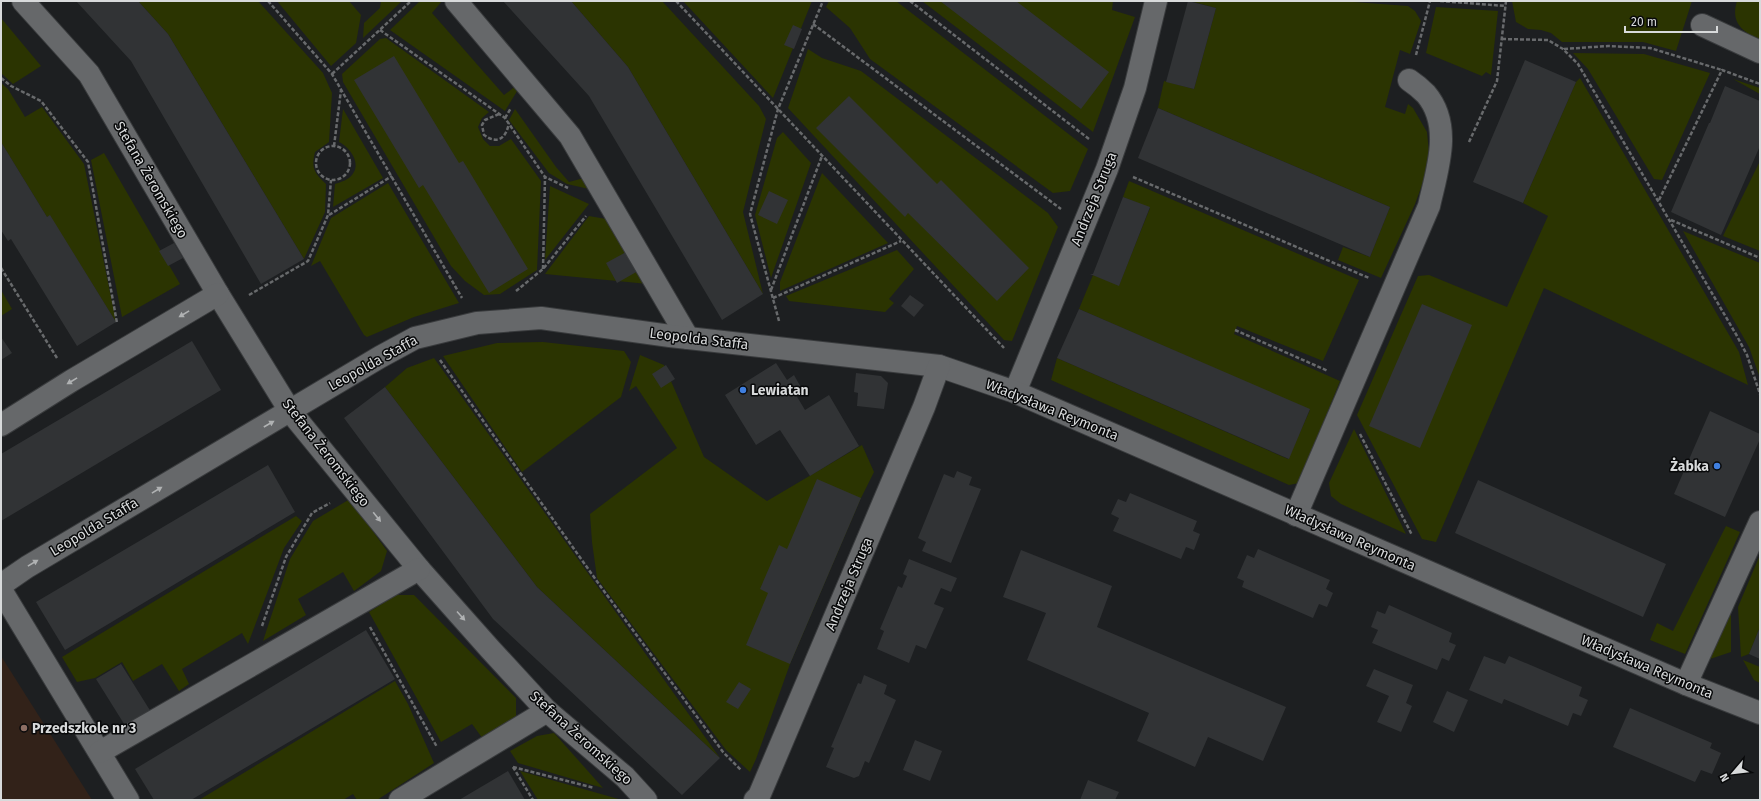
<svg xmlns="http://www.w3.org/2000/svg" width="1761" height="801" font-family="'Fira Sans',sans-serif">
  <style>
    .education { fill: #322219 }
    .green { fill: #2b3401 }
    .building { fill: #313335 }
    .lines { fill: none; stroke-linecap: round; stroke-linejoin: round }
    .minor-casing { stroke: #393b3d; stroke-width: 24 }
    .path { stroke: #686a6c; stroke-width: 2.5; stroke-dasharray: 4 2; stroke-linecap: butt }
    .minor { stroke: #66686a; stroke-width: 22 }
    .oneway { fill: #b0b2b3 }
    .shop-dot { fill: #3f7fe0; stroke: #08090a; stroke-width: 1.5 }
    .education-dot { fill: #8d6e63; stroke: #08090a; stroke-width: 1.5 }
    .labels { text-anchor: middle; dominant-baseline: central; stroke-width: 3; stroke-linejoin: round; paint-order: stroke }
    .street-label { font-size: 14px; fill: #d8dadb; stroke: #08090a }
    .poi-label { font-size: 14px; font-weight: bold; fill: #d8dadb; stroke: #08090a; text-anchor: start }
  </style>
  <rect width="100%" height="100%" fill="#1d1f21"/>
  <polygon class="education" points="1,656 92,800 1,800"/>
  <g class="green">
    <path d="M138,1H258L323,73L332,93L329,142L315,152C311,168 314,173 326,184L325,212L304,259L168,34Z"/>
    <polygon points="277,1 349,1 361,15 356,43 331,66"/>
    <polygon points="381,1 402,1 363,38 364,23 380,8"/>
    <polygon points="420,1 442,1 432,13 504,95 517,85 519,88 505,111 390,30"/>
    <polygon points="571,1 662,1 759,106 766,119 743,212 763,294 628,67"/>
    <polygon points="683,1 812,1 773,98"/>
    <polygon points="829,1 896,1 1088,149 1070,191 1053,193 870,59 850,28 826,7"/>
    <polygon points="922,1 1113,1 1112,10 1135,17 1093,132"/>
    <polygon points="1190,1 1340,1 1408,6 1415,11 1421,21 1410,54 1400,50 1385,107 1405,114 1408,104 1413,108 1427,132 1430,163 1415,204 1381,278 1338,260 1343,247 1370,257 1390,207 1158,108 1164,81 1194,89 1216,8"/>
    <polygon points="1512,1 1692,1 1676,51 1643,42 1562,42 1551,33 1541,30 1528,29 1516,22"/>
    <path d="M1737,1H1760V40C1743,32 1730,23 1737,1Z"/>
    <polygon points="1436,7 1498,11 1491,75 1486,72 1482,76 1426,53"/>
    <polygon points="1,18 41,66 13,84 1,73"/>
    <polygon points="386,38 489,112 482,118 478,127 483,139 490,146 499,146 511,139 541,181 537,270 500,294 484,295 465,281 451,266 343,82 342,74 380,39"/>
    <polygon points="808,49 822,58 861,71 1048,213 1058,227 1012,341 1004,340 788,108"/>
    <polygon points="1573,53 1644,54 1710,73 1662,180 1654,179 1588,69"/>
    <polygon points="1580,78 1739,352 1748,385 1544,288 1436,542 1422,539 1357,415 1418,276 1429,275 1507,307 1548,216 1523,203 1576,82"/>
    <polygon points="1733,79 1760,88 1760,94"/>
    <polygon points="1,83 8,89 25,117 42,107 84,164 116,322 50,216 47,217 1,142"/>
    <path d="M343,109L383,178L333,207L335,184C341,182 348,180 352,175C362,164 350,147 339,142Z"/>
    <polygon points="515,109 556,167 569,182 584,178 589,189 567,184 549,173 509,120"/>
    <polygon points="783,132 811,163 771,278 755,215 777,138"/>
    <polygon points="104,153 180,284 122,317 91,160"/>
    <polygon points="1760,161 1760,251 1723,236"/>
    <polygon points="822,173 888,243 780,291 780,282"/>
    <polygon points="1129,181 1359,280 1323,361 1237,326 1234,334 1340,381 1299,483 1289,485 1051,380 1057,358 1288,459 1310,410 1079,309 1093,275 1119,285 1150,208 1123,197"/>
    <polygon points="388,183 459,303 414,317 367,337 364,335 320,261 311,266 331,218"/>
    <polygon points="550,186 589,204 545,260"/>
    <polygon points="589,216 612,220 648,284 545,274"/>
    <polygon points="1683,231 1760,263 1760,378 1749,347"/>
    <polygon points="897,250 914,269 889,299 894,303 885,312 789,301 786,296"/>
    <polygon points="1,290 12,309 1,316"/>
    <polygon points="543,342 624,351 631,362 621,397 522,472 443,356 497,343"/>
    <polygon points="640,355 664,365 704,457 767,501 862,445 874,472 861,498 790,664 756,759 750,772 726,750 597,578 592,542 590,514 677,448 636,386 629,391"/>
    <polygon points="434,358 720,758 537,587 385,387 407,368"/>
    <polygon points="1354,429 1406,534 1341,504 1331,496 1329,483"/>
    <polygon points="350,499 387,551 381,571 354,591 343,572 298,599 306,615 263,641 290,559 313,521"/>
    <polygon points="296,516 302,521 284,548 248,644 242,633 182,669 189,684 179,691 162,664 133,681 122,662 95,678 77,682 62,657"/>
    <polygon points="1726,526 1740,532 1685,654 1650,640 1657,623 1673,631"/>
    <polygon points="1760,555 1760,627 1749,654 1741,657 1738,607"/>
    <polygon points="396,595 414,595 516,698 516,716 483,739 472,724 441,742 369,612"/>
    <polygon points="1731,609 1731,652 1707,660"/>
    <polygon points="1743,660 1760,667 1760,683 1754,680"/>
    <polygon points="395,681 408,704 434,763 377,800 357,800 353,794 343,800 199,800"/>
    <polygon points="554,733 603,788 518,763 510,751 537,736"/>
    <polygon points="520,771 622,800 538,800"/>
  </g>
  <g class="building">
    <polygon points="76,1 138,1 168,34 304,259 261,284 131,61"/>
    <polygon points="503,1 571,1 628,67 763,294 722,320 589,96"/>
    <polygon points="940,1 1016,1 1109,72 1081,109"/>
    <polygon points="1188,1 1216,8 1194,89 1166,82"/>
    <polygon points="793,25 802,29 794,49 784,45"/>
    <polygon points="394,56 459,163 463,161 528,269 489,293 423,185 419,188 354,80"/>
    <polygon points="1525,60 1576,82 1523,203 1473,182"/>
    <polygon points="1725,86 1760,101 1760,146 1721,235 1671,212 1709,123 1710,123"/>
    <polygon points="849,96 937,184 941,180 1029,268 997,301 908,213 905,217 816,128"/>
    <polygon points="1158,108 1390,207 1370,257 1138,158"/>
    <polygon points="1,142 47,217 50,215 116,322 77,346 11,239 8,241 1,230"/>
    <polygon points="769,191 788,200 777,224 758,215"/>
    <polygon points="1123,197 1150,207 1119,286 1090,274 1093,274"/>
    <polygon points="174,243 183,258 168,266 159,251"/>
    <polygon points="628,251 638,271 617,283 606,263"/>
    <polygon points="910,295 924,305 914,317 901,306"/>
    <polygon points="1422,304 1472,325 1420,448 1369,426"/>
    <polygon points="1079,309 1310,409 1289,459 1057,358"/>
    <polygon points="1,337 12,353 1,360"/>
    <polygon points="192,341 221,390 1,521 1,454"/>
    <polygon points="776,363 787,380 794,375 803,391 796,395 805,410 829,395 859,446 810,476 780,430 756,445 725,395"/>
    <polygon points="666,365 675,379 661,388 652,374"/>
    <polygon points="856,373 881,376 888,383 884,409 857,406 858,393 854,392"/>
    <polygon points="385,387 537,587 720,758 682,795 493,619 344,418"/>
    <polygon points="1710,411 1760,434 1760,439 1725,517 1674,494"/>
    <polygon points="268,465 295,512 65,650 36,602"/>
    <polygon points="957,471 972,477 969,485 981,489 951,563 922,551 926,542 918,538 944,474 954,478"/>
    <polygon points="817,479 861,498 790,664 746,645 768,593 760,589 779,545 787,549"/>
    <polygon points="1478,480 1666,564 1643,617 1455,533"/>
    <polygon points="1130,493 1197,521 1193,531 1200,534 1194,550 1186,547 1181,559 1113,531 1119,518 1111,514 1118,499 1126,502"/>
    <polygon points="1258,549 1330,580 1326,589 1333,593 1327,607 1319,604 1313,618 1242,587 1244,581 1237,578 1247,555 1254,558"/>
    <polygon points="1021,550 1112,586 1097,627 1286,707 1263,761 1208,737 1195,767 1137,741 1149,713 1027,660 1046,613 1003,597"/>
    <polygon points="909,559 957,578 951,592 941,588 934,604 944,608 926,649 916,645 909,663 877,649 884,631 880,629 898,586 902,588 907,576 903,574"/>
    <polygon points="1389,605 1452,633 1449,642 1456,645 1449,661 1442,658 1437,670 1372,643 1378,630 1371,627 1377,611 1385,614"/>
    <polygon points="1760,627 1760,659 1749,654"/>
    <polygon points="366,630 395,679 191,800 154,800 135,769"/>
    <polygon points="1484,656 1505,664 1509,656 1582,687 1579,696 1588,700 1581,716 1573,713 1568,726 1504,699 1502,704 1469,690"/>
    <polygon points="121,664 151,712 126,727 96,679"/>
    <polygon points="1374,669 1413,685 1406,703 1412,706 1401,732 1377,722 1389,696 1366,686"/>
    <polygon points="864,675 887,685 884,694 896,700 869,763 865,761 859,776 854,778 826,767 834,748 831,747 858,683 861,684"/>
    <polygon points="739,682 751,689 738,709 726,702"/>
    <polygon points="1447,691 1468,700 1454,732 1433,722"/>
    <polygon points="1630,708 1712,743 1710,748 1721,753 1712,774 1701,770 1695,782 1613,747"/>
    <polygon points="915,740 942,751 930,781 903,770"/>
    <polygon points="508,771 525,800 459,800"/>
    <polygon points="1088,780 1119,792 1115,800 1080,800"/>
  </g>
  <g class="lines">
    <defs>
      <g id="minor">
        <polyline points="23,1 89,74 218,294 290,411 419,569 490,649 547,711 625,777 646,800"/>
        <polyline points="456,1 570,136 688,338"/>
        <polyline points="1702,25 1760,52"/>
        <polyline points="1015,392 1107,169 1135,88 1156,1"/>
        <polyline points="1,425 71,381 218,294"/>
        <path d="M1296,515L1429,206C1437,170 1453,126 1426,94C1421,89 1415,84 1409,80"/>
        <polyline points="1,585 27,567 380,357 415,338 477,323 541,318 670,336 939,366 1015,392 1686,684 1760,713"/>
        <polyline points="1,590 128,800"/>
        <polyline points="1686,684 1760,522"/>
        <polyline points="100,752 419,569"/>
        <polyline points="400,800 547,711"/>
        <polyline points="755,800 759,796 924,407 939,366"/>
      </g>
    </defs>
    <use href="#minor" class="minor-casing"/>
    <g class="path">
      <polyline points="268,1 332,74 462,298"/>
      <polyline points="676,1 1004,348"/>
      <polyline points="910,1 1089,139"/>
      <polyline points="1440,1 1506,6"/>
      <polyline points="813,24 1061,209"/>
      <polyline points="380,30 505,118 545,177 568,188"/>
      <polyline points="1502,39 1548,40 1563,49 1578,64 1737,336 1747,355 1760,394"/>
      <polyline points="1564,49 1608,46 1650,48 1722,70"/>
      <polyline points="1416,55 1430,1"/>
      <polyline points="332,74 411,1"/>
      <polyline points="1,78 11,86 41,101 88,162 117,323"/>
      <path d="M499,114L485,120L482,125L484,135C498,145 506,138 509,123"/>
      <polyline points="505,118 511,108"/>
      <polyline points="1469,142 1497,81 1506,1"/>
      <polyline points="334,146 341,90"/>
      <circle cx="333" cy="163" r="17"/>
      <polyline points="1133,177 1369,278"/>
      <polyline points="1659,200 1722,70 1760,84"/>
      <polyline points="329,215 392,176"/>
      <polyline points="1671,220 1760,258"/>
      <polyline points="1,268 57,358"/>
      <polyline points="543,269 545,177"/>
      <polyline points="771,290 822,156"/>
      <polyline points="516,291 543,269 586,216"/>
      <polyline points="249,295 308,261 328,215 331,180"/>
      <polyline points="773,298 901,241"/>
      <polyline points="779,321 750,214 778,109 823,1"/>
      <polyline points="1235,330 1328,371"/>
      <polyline points="440,360 601,587 723,752 741,770"/>
      <polyline points="1360,434 1412,535"/>
      <polyline points="262,626 286,557 312,513 330,503"/>
      <polyline points="370,627 437,747"/>
      <polyline points="513,767 594,788"/>
      <polyline points="513,767 533,800"/>
    </g>
    <use href="#minor" class="minor"/>
  </g>
  <defs><path id="oneway-solid" d="M-6-.8H1V-3.2L6.5 0L1 3.2V.8H-6Z"/></defs>
  <g class="oneway">
    <use href="#oneway-solid" transform="translate(184 314) rotate(149)"/>
    <use href="#oneway-solid" transform="translate(72 381) rotate(149)"/>
    <use href="#oneway-solid" transform="translate(269 424) rotate(-30)"/>
    <use href="#oneway-solid" transform="translate(157 490) rotate(-31)"/>
    <use href="#oneway-solid" transform="translate(377 517) rotate(51)"/>
    <use href="#oneway-solid" transform="translate(33 563) rotate(-31)"/>
    <use href="#oneway-solid" transform="translate(461 616) rotate(48)"/>
  </g>
  <g class="shop-dot">
    <circle cx="743" cy="390" r="4"/>
    <circle cx="1717" cy="466" r="4"/>
  </g>
  <circle class="education-dot" cx="24" cy="728" r="4"/>
  <g class="labels">
    <g class="street-label">
      <text transform="translate(151 180) rotate(60)">Stefana Żeromskiego</text>
      <text transform="translate(1094 199) rotate(-68)">Andrzeja Struga</text>
      <text transform="translate(699 339) rotate(7)">Leopolda Staffa</text>
      <text transform="translate(373 363) rotate(-29)">Leopolda Staffa</text>
      <text transform="translate(1052 410) rotate(22)">Władysława Reymonta</text>
      <text transform="translate(326 453) rotate(52)">Stefana Żeromskiego</text>
      <text transform="translate(94 527) rotate(-31)">Leopolda Staffa</text>
      <text transform="translate(1350 538) rotate(24)">Władysława Reymonta</text>
      <text transform="translate(849 584) rotate(-67)">Andrzeja Struga</text>
      <text transform="translate(1647 667) rotate(23)">Władysława Reymonta</text>
      <text transform="translate(581 738) rotate(42)">Stefana Żeromskiego</text>
    </g>
    <g class="poi-label">
      <text x="751" y="390">Lewiatan</text>
      <text x="1709" y="466" text-anchor="end">Żabka</text>
      <text x="32" y="728">Przedszkole nr 3</text>
    </g>
  </g>
  <rect width="1761" height="801" fill="none" stroke="#d8dadb" stroke-width="4"/>
  <g transform="translate(1733 773) rotate(242)" stroke="#08090a" stroke-width="3" paint-order="stroke">
  <path d="M0-3L7 15L0 10L-7 15Z" fill="#d8dadb"/>
  <text y="-6" font-size="11" font-weight="bold" text-anchor="middle" fill="#d8dadb">N</text>
  </g>
  <path d="M1625 26v6h92v-6" fill="none" stroke="#d8dadb" stroke-width="2"/>
  <text x="1631" y="26" font-size="12" fill="#d8dadb" stroke="#08090a" stroke-width="3" paint-order="stroke">20 m</text>
</svg>
